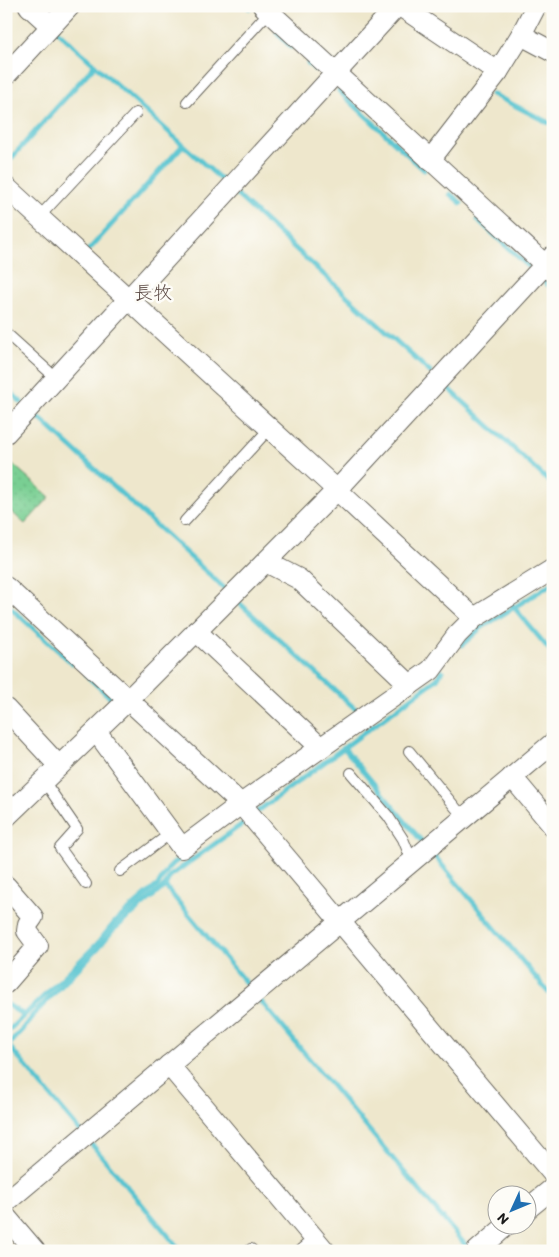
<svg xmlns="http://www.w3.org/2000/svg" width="559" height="1257" font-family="Itim,'Klee One',sans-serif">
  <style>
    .grass { fill: url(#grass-dots); stroke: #4a7658 }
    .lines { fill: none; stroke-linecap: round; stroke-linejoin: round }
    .stream { stroke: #58c4d0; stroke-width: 5 }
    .service-casing { stroke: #66635a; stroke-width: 12 }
    .minor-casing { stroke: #66635a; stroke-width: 22 }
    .service { stroke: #fff; stroke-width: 10 }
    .minor { stroke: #fff; stroke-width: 20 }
    .labels { text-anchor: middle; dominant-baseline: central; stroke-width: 5; stroke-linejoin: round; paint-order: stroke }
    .quarter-label { font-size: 19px; fill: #5e4d48; stroke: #fdfcf7 }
  </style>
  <defs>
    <pattern id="grass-dots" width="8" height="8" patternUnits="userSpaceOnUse" patternTransform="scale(1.25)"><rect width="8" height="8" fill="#79cf93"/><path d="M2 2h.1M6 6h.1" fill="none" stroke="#68b17e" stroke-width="1.8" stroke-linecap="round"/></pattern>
  </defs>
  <rect width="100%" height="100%" fill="#fdfcf7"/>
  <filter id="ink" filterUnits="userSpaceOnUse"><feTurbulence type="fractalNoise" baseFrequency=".02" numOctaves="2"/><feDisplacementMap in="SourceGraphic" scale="10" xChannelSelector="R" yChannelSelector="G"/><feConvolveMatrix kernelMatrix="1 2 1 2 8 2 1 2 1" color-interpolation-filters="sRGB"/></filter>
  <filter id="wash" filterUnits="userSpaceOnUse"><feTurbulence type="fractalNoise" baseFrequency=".0096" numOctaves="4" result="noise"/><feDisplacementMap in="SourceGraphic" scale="20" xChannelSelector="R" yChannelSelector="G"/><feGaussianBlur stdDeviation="1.12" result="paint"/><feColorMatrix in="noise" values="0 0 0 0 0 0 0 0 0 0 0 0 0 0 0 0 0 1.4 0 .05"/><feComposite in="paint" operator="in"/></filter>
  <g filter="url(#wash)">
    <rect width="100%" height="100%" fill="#eee7cc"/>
    <polygon class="grass" points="6,458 50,497 25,524 6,507"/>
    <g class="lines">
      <g class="stream">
        <polyline points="248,6 249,8"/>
        <polyline points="55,29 225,183 226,181"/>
        <polyline points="277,33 291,47"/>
        <polyline points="308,63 316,70"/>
        <polyline points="339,91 424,170"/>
        <polyline points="492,94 553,125"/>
        <polyline points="6,164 95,65"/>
        <polyline points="450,194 461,203"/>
        <polyline points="238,196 430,372"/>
        <polyline points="478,220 528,266"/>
        <polyline points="86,253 183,145"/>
        <polyline points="545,282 553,289"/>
        <polyline points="444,384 553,485"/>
        <polyline points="6,388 21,402"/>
        <polyline points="36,415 224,588"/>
        <polyline points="236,600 361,714"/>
        <polyline points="6,604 72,663"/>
        <polyline points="512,605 553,654"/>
        <polyline points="462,645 481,628 553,583"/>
        <polyline points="87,676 114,701"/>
        <polyline points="344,748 424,844"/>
        <polyline points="254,814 437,679 442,671"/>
        <polyline points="432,853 553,998"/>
        <polyline points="165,886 250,988"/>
        <polyline points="259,999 467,1247"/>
        <polyline points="6,1004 24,1015"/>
        <polyline points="6,1033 84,957 97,944 115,922 158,885 168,869 174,863 186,855"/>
        <polyline points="8,1045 80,1131"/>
        <polyline points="6,1048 29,1022 32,1016 99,947 113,930 165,886 170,876 248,820"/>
        <polyline points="89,1141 181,1251"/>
      </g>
    </g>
  </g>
  <g filter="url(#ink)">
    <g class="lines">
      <defs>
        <g id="service">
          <polyline points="187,102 269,12"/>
          <polyline points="39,217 136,113"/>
          <polyline points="6,333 56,378"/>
          <polyline points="185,521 269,429"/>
          <polyline points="409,751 464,818"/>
          <polyline points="351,773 388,816 403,839 412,861"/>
          <polyline points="44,781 77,829 60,848 86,884"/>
          <polyline points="120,871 171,833"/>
          <polyline points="251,1249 253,1251"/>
          <polyline points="299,1251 314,1238"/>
        </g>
        <g id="minor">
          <polyline points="29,6 51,26"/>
          <polyline points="263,6 553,272"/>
          <polyline points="400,6 498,72"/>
          <polyline points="521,35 553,52"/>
          <polyline points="6,75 70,6"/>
          <polyline points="430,160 498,72 521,35 536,6"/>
          <polyline points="6,187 337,490 474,618"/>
          <polyline points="6,433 397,6"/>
          <polyline points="266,562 299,579 410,685"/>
          <polyline points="6,587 241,804 553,1174"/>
          <polyline points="196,631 321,748"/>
          <polyline points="6,709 59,766"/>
          <polyline points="96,731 182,848 241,804 431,670 457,635 474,618 553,569"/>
          <polyline points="512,777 553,826"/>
          <polyline points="6,817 128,700 337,490 553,256"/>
          <polyline points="6,886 33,917 28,924 27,931 38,946 6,983"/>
          <polyline points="169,1065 325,1251"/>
          <polyline points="6,1202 553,743"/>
          <polyline points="526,1210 553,1188"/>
          <polyline points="6,1217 35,1251"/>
          <polyline points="477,1251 508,1224"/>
        </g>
      </defs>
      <use href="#service" class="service-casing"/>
      <use href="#minor" class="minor-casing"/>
      <use href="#service" class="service"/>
      <use href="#minor" class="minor"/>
    </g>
  </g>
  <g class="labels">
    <g class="quarter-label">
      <text x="153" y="292">長牧</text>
    </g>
  </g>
  <rect width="559" height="1257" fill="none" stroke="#fdfcf7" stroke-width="25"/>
  <g transform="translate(512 1210) rotate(226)"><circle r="24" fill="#fdfcf7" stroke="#a3a29f"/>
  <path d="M0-4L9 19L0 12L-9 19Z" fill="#1f6fb2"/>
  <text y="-8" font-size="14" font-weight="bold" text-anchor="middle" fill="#1c1c1c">N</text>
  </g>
</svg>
